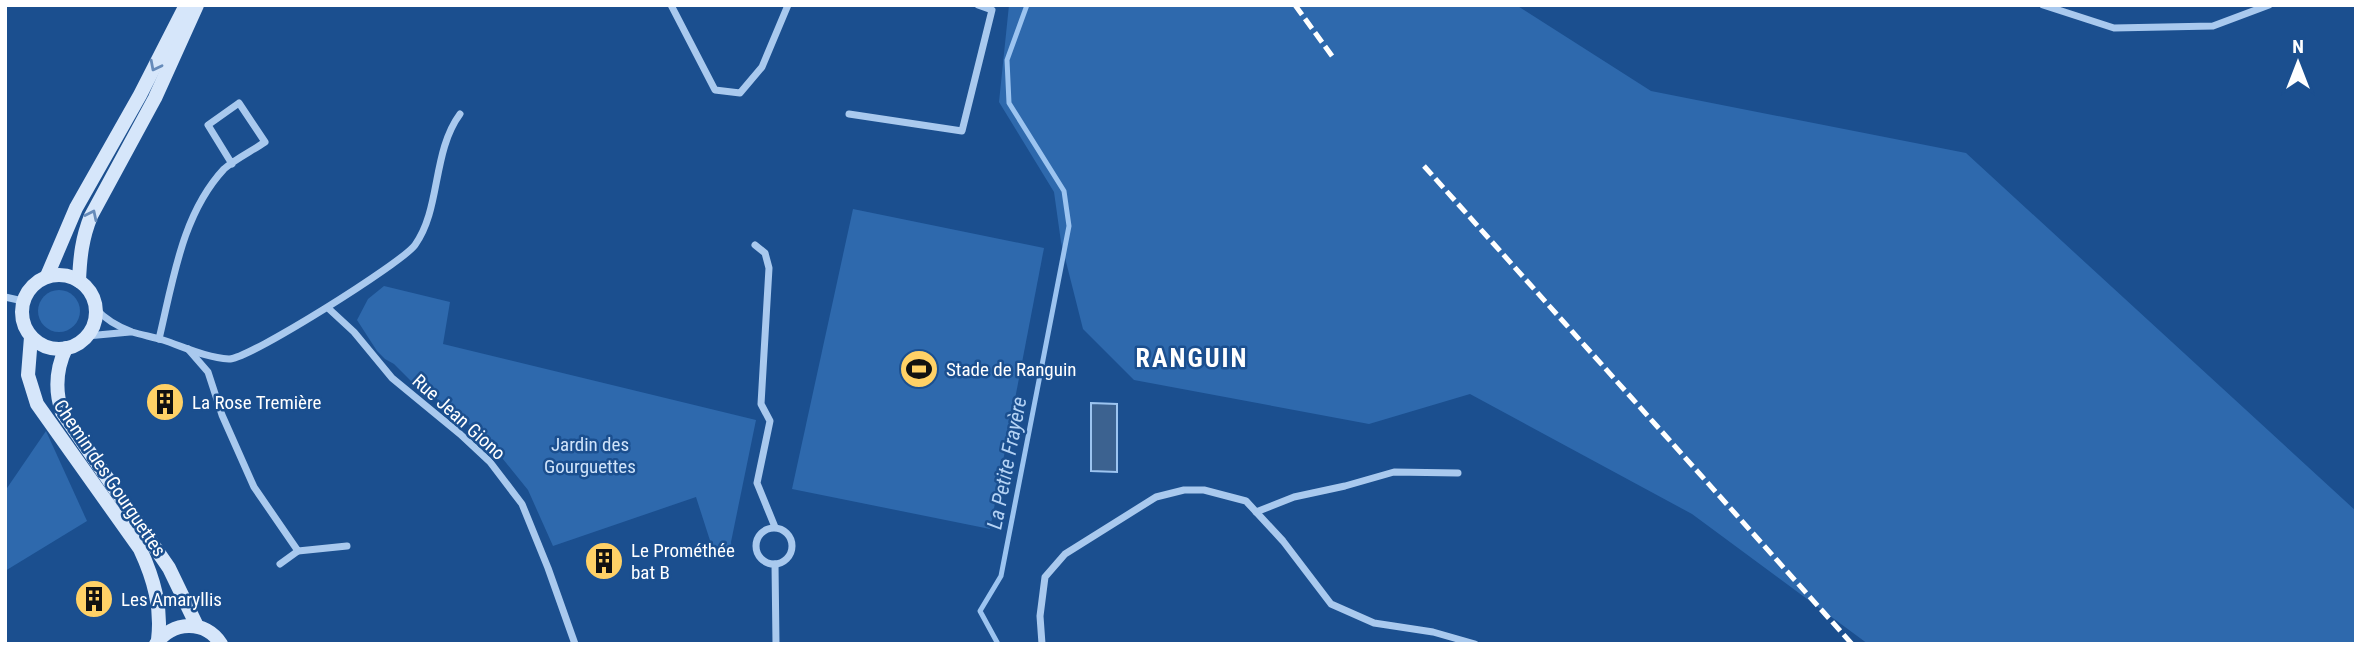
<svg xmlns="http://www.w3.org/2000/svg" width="2361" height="649" font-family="'Roboto Condensed',sans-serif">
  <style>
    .green { fill: #2e69ad }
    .water { fill: #3c6290; stroke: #9cc4f0; stroke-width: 2 }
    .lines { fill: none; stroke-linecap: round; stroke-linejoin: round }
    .stream { stroke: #9cc4f0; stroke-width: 5 }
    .minor { stroke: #a9c9ee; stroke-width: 7 }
    .secondary { stroke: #d6e6fa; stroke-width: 14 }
    .rail { stroke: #fff; stroke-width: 5; stroke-dasharray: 12 5; stroke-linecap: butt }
    .oneway { stroke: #668bba }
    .labels { text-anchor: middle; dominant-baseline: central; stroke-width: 5; stroke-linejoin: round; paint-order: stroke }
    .poi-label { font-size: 19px; fill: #fff; stroke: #1b4f8f; text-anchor: start }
    .street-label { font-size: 19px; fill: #fff; stroke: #1b4f8f }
    .park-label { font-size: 19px; fill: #cfe3fa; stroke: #1b4f8f }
    .water-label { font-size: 21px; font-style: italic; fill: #b5d3f5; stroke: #1b4f8f }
    .district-label { font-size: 26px; font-weight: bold; letter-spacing: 2px; fill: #fff; stroke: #1b4f8f }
  </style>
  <rect width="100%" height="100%" fill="#1b4f8f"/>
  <g class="green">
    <polygon points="1009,5 1516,5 1651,91 1966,153 2356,511 2356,644 1868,644 1692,514 1470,394 1369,424 1134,380 1083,329 1061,242 1054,192 999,102"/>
    <polygon points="853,209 1044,248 990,529 792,489"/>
    <polygon points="384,286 450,302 443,344 756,420 731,542 732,552 715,556 696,497 553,546 528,490 490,443 451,409 411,381 394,364 385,359 377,351 357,320 368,299"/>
    <circle cx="59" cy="311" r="21"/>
    <polygon points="46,431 87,521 5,571 5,491"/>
  </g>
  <polygon class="water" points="1091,403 1117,404 1117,472 1091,471"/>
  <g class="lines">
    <polyline class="stream" points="998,644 980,611 1001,576 1069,226 1064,191 1009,103 1007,60 1027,5"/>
    <g class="minor">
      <polyline points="671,5 715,90 740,93 762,67 788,5"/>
      <polyline points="2043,5 2114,28 2213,26 2269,5"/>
      <polyline points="849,114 962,131 992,10 978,5"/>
      <polyline points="755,245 765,253 769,268 761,404 770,421 757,483 775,527"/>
      <polyline points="5,297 23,301"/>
      <polyline points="328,308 354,332 392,378 460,434 490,462 522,504 548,568 575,644"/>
      <path d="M96,309C105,319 119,327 132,332C142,335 153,337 163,340C184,347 207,358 229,359C249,359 402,263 415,245C441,209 432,152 460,114"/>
      <polyline points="87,336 130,332"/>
      <path d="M159,339C173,281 182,214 224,169C235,159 252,151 265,142L239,103L208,125L232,164"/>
      <polyline points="188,349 208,372 222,415 254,487 298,551 347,546"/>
      <polyline points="1256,512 1294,497 1345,486 1394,472 1458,473"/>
      <circle cx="774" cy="546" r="18"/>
      <polyline points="280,564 298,551"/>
      <polyline points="775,564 776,644"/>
      <polyline points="1042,644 1040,616 1045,577 1065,554 1156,497 1184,490 1204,490 1246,501 1283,541 1331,604 1374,623 1433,632 1475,644"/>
    </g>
    <g class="secondary">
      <circle cx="59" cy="312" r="37"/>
      <polyline points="47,276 76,208 140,95 186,5"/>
      <path d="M79,281C80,257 82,238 91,216L155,98L197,5"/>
      <path d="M31,337L28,375L37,404L140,549C154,579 162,608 158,640"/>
      <path d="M66,348C56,369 55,391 62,412L169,568L197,626"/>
      <path d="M156,644C172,621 205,619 221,644"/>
    </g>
    <g class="rail">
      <polyline points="1295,5 1335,60"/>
      <polyline points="1424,166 1852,644"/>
    </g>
  </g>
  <defs><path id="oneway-chevron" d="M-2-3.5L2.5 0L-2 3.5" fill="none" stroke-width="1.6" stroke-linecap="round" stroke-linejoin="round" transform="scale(1.75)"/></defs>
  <g class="oneway">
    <use href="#oneway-chevron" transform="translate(155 66) rotate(117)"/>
    <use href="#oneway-chevron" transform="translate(92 215) rotate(-64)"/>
  </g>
  <defs>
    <symbol id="stadium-disc" viewBox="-11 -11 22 22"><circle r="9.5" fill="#ffd166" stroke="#1b4f8f"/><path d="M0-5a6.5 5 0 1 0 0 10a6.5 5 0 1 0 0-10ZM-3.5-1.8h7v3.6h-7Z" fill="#111"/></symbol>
    <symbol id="building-disc" viewBox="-11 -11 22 22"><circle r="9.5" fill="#ffd166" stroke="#1b4f8f"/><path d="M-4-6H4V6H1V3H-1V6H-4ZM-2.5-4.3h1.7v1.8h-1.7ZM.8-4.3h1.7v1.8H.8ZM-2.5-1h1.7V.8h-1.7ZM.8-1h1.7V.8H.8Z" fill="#111"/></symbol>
  </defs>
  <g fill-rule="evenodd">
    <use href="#stadium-disc" x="897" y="347" width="44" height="44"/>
    <use href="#building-disc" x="143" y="380" width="44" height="44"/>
    <use href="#building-disc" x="582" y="539" width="44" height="44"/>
    <use href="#building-disc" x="72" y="577" width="44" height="44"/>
  </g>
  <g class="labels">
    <g class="poi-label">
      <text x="946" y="369">Stade de Ranguin</text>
      <text x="192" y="402">La Rose Tremière</text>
      <text x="631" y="550">Le Prométhée<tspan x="631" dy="22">bat B</tspan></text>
      <text x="121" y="599">Les Amaryllis</text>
    </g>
    <g class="street-label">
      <text transform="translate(459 417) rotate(42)">Rue Jean Giono</text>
      <text transform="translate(110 478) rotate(56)">Chemin des Gourguettes</text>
    </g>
    <g class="park-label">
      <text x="590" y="444">Jardin des<tspan x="590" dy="22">Gourguettes</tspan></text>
    </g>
    <g class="water-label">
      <text transform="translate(1007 463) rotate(-79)">La Petite Frayère</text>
    </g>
    <g class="district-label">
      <text x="1192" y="358">RANGUIN</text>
    </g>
  </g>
  <rect width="2361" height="649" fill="none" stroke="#ffffff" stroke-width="14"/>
  <g transform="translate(2298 63)" stroke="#1b4f8f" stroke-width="5" paint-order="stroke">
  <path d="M0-5L12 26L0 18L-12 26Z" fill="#ffffff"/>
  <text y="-10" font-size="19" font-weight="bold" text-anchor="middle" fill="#ffffff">N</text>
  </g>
</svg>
